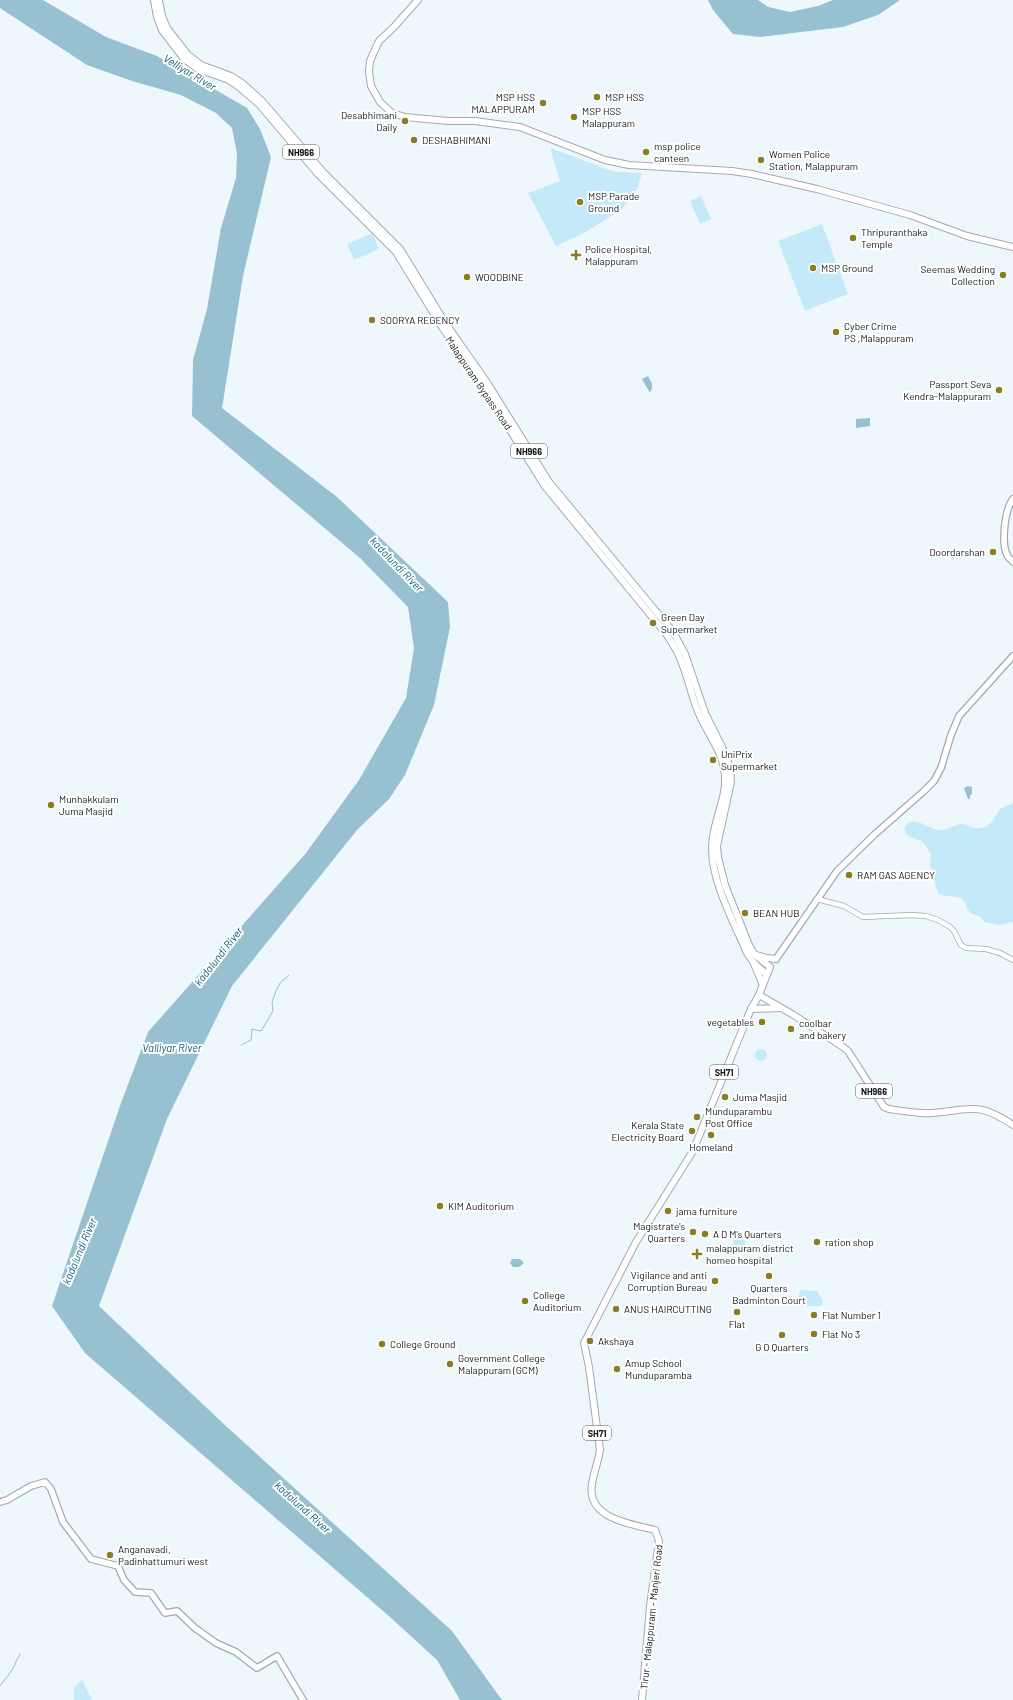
<svg xmlns="http://www.w3.org/2000/svg" width="1013" height="1700" font-family="Barlow,sans-serif">
  <style>
    .green { fill: #c4eafa }
    .water { fill: #97c0d1 }
    .lines { fill: none; stroke-linecap: round; stroke-linejoin: round }
    .stream { stroke: #97c0d1; stroke-width: 1 }
    .tertiary-casing { stroke: #a1abaf; stroke-width: 6 }
    .secondary-casing { stroke: #a1abaf; stroke-width: 8 }
    .primary-casing { stroke: #a1abaf; stroke-width: 8 }
    .trunk-casing { stroke: #a1abaf; stroke-width: 8 }
    .tertiary { stroke: #fff; stroke-width: 4.5 }
    .secondary { stroke: #fff; stroke-width: 5.5 }
    .primary { stroke: #fff; stroke-width: 6 }
    .trunk { stroke: #fff; stroke-width: 6 }
    .poi-dot { fill: #897e24; stroke: #fff; stroke-width: 1.5 }
    .labels { text-anchor: middle; dominant-baseline: central; stroke-width: 4; stroke-linejoin: round; paint-order: stroke }
    .shield { fill: #fff; stroke: #5a5d5e; stroke-width: 1 }
    .shield-label { font-size: 9px; font-weight: bold; fill: #141819 }
    .poi-label { font-size: 10px; fill: #141819; stroke: #fff; text-anchor: start }
    .street-label { font-size: 10px; fill: #141819; stroke: #fff }
    .water-label { font-size: 11px; font-style: italic; fill: #0f5c75; stroke: #fff }
  </style>
  <rect width="100%" height="100%" fill="#edf7fc"/>
  <g class="green">
    <polygon points="550,148 615,172 642,173 637,189 621,210 584,233 556,246 528,193 560,181"/>
    <polygon points="701,196 711,219 700,224 690,201"/>
    <polygon points="822,224 848,294 805,311 778,241"/>
    <polygon points="372,233 379,249 354,260 347,244"/>
    <path d="M1013,803V922L999,925L984,922L981,917L970,913L962,898C953,895 946,898 938,893L930,865L931,854C928,850 925,843 921,841C913,837 907,839 904,829C912,812 927,829 939,830C948,831 955,823 963,824C967,824 971,828 975,828C989,830 994,819 1000,809Z"/>
    <circle cx="761" cy="1055" r="6"/>
    <polygon points="734,1238 746,1240 744,1247 733,1245"/>
    <polygon points="800,1290 817,1291 823,1301 822,1306 797,1306"/>
    <polygon points="82,1680 92,1700 74,1700 74,1688"/>
  </g>
  <g class="water">
    <polygon points="0,0 43,0 106,37 157,56 247,108 260,129 271,157 243,276 222,408 337,497 448,602 450,627 434,705 405,775 389,799 357,830 232,986 167,1119 99,1306 227,1427 452,1631 502,1700 460,1700 437,1660 390,1617 85,1353 52,1306 121,1103 148,1032 306,853 359,780 406,698 414,648 408,607 360,558 192,416 193,360 207,309 221,228 236,178 237,154 232,128 216,113 181,95 132,81 87,65 0,8"/>
    <polygon points="708,0 758,0 768,7 790,12 818,6 833,0 900,0 878,15 843,27 760,37 733,34 713,10"/>
    <path d="M648,376C652,383 654,386 650,393L642,379Z"/>
    <polygon points="870,418 870,426 856,428 856,419"/>
    <polygon points="968,786 972,787 972,794 970,795 970,799 968,799 964,788"/>
    <polygon points="512,1259 520,1259 524,1263 519,1267 513,1267 510,1263"/>
  </g>
  <g class="lines">
    <g class="stream">
      <polyline points="241,1045 251,1040 252,1029 261,1031 273,1011 272,1002 276,991 280,983 289,975"/>
      <polyline points="0,1686 12,1670 20,1654"/>
    </g>
    <defs>
      <polyline id="tertiary" points="817,899 844,906 863,917 912,915 926,916 938,920 950,927 954,931 961,945 966,948 986,949 1000,953 1013,960"/>
      <g id="secondary">
        <path d="M1013,499C1005,509 1001,542 1007,555C1008,557 1011,560 1013,562"/>
        <polyline points="776,959 837,871 875,834 923,792 934,781 941,768 951,735 959,716 1013,656"/>
        <polyline points="0,1502 7,1500 31,1486 45,1482 51,1489 63,1522 91,1559 118,1566 124,1580 135,1592 151,1593 165,1613 177,1611 195,1628 216,1643 236,1652 257,1668 277,1656 303,1700"/>
      </g>
      <g id="primary">
        <polyline points="756,955 767,958 776,959"/>
        <polyline points="754,964 763,985"/>
        <polyline points="751,1009 781,1008"/>
        <path d="M642,1700L650,1606L659,1541L655,1530C632,1524 586,1519 592,1484C594,1472 598,1462 600,1450L589,1367L584,1343L636,1242L693,1151L743,1028L751,1009L759,995"/>
      </g>
      <g id="trunk">
        <path d="M154,0L157,17L162,30L184,59L198,69L229,80L239,87L259,104L318,174L396,252L442,327L483,386L544,485L667,635C671,642 676,648 679,656C688,675 691,697 700,716C708,734 721,750 724,769C730,794 712,821 712,847C711,881 734,922 747,953L754,963L766,974"/>
        <path d="M159,0L162,16L167,28L188,55L201,65L231,76L242,83L262,101L323,172L400,249L444,321L488,384L549,482L673,632L685,654L705,713L726,755L730,769L731,782L717,846L718,857L725,885L749,945L754,954L770,967L759,995L792,1014L843,1047L848,1051L884,1107L889,1109C903,1111 918,1114 933,1113C972,1110 977,1101 1013,1125"/>
        <polyline points="418,0 393,28 379,41 370,61 369,72 371,86 380,102 392,113 405,117 448,121 475,121 520,127 605,160 629,165 732,171 752,174 817,189 910,215 967,236 1013,247"/>
      </g>
    </defs>
    <use href="#tertiary" class="tertiary-casing"/>
    <use href="#secondary" class="secondary-casing"/>
    <use href="#primary" class="primary-casing"/>
    <use href="#trunk" class="trunk-casing"/>
    <use href="#tertiary" class="tertiary"/>
    <use href="#secondary" class="secondary"/>
    <use href="#primary" class="primary"/>
    <use href="#trunk" class="trunk"/>
  </g>
  <g class="poi-dot">
    <circle cx="597" cy="97" r="4"/>
    <circle cx="543" cy="103" r="4"/>
    <circle cx="574" cy="117" r="4"/>
    <circle cx="405" cy="121" r="4"/>
    <circle cx="414" cy="140" r="4"/>
    <circle cx="646" cy="152" r="4"/>
    <circle cx="761" cy="160" r="4"/>
    <circle cx="580" cy="202" r="4"/>
    <circle cx="853" cy="238" r="4"/>
    <path d="M574 249h4v4h4v4h-4v4h-4v-4h-4v-4h4z"/>
    <circle cx="813" cy="268" r="4"/>
    <circle cx="1003" cy="275" r="4"/>
    <circle cx="467" cy="277" r="4"/>
    <circle cx="372" cy="320" r="4"/>
    <circle cx="836" cy="332" r="4"/>
    <circle cx="999" cy="390" r="4"/>
    <circle cx="993" cy="552" r="4"/>
    <circle cx="653" cy="623" r="4"/>
    <circle cx="713" cy="760" r="4"/>
    <circle cx="51" cy="805" r="4"/>
    <circle cx="849" cy="875" r="4"/>
    <circle cx="745" cy="913" r="4"/>
    <circle cx="762" cy="1022" r="4"/>
    <circle cx="791" cy="1029" r="4"/>
    <circle cx="725" cy="1097" r="4"/>
    <circle cx="697" cy="1117" r="4"/>
    <circle cx="692" cy="1131" r="4"/>
    <circle cx="711" cy="1135" r="4"/>
    <circle cx="440" cy="1206" r="4"/>
    <circle cx="668" cy="1211" r="4"/>
    <circle cx="693" cy="1232" r="4"/>
    <circle cx="705" cy="1234" r="4"/>
    <circle cx="817" cy="1242" r="4"/>
    <path d="M695 1248h4v4h4v4h-4v4h-4v-4h-4v-4h4z"/>
    <circle cx="769" cy="1276" r="4"/>
    <circle cx="715" cy="1281" r="4"/>
    <circle cx="525" cy="1301" r="4"/>
    <circle cx="616" cy="1309" r="4"/>
    <circle cx="737" cy="1312" r="4"/>
    <circle cx="814" cy="1315" r="4"/>
    <circle cx="814" cy="1334" r="4"/>
    <circle cx="782" cy="1335" r="4"/>
    <circle cx="590" cy="1341" r="4"/>
    <circle cx="382" cy="1344" r="4"/>
    <circle cx="450" cy="1364" r="4"/>
    <circle cx="617" cy="1369" r="4"/>
    <circle cx="110" cy="1555" r="4"/>
  </g>
  <g class="labels">
    <g class="shield">
      <rect x="283" y="145" width="36" height="14" rx="3"/>
      <rect x="511" y="444" width="36" height="14" rx="3"/>
      <rect x="710" y="1065" width="28" height="14" rx="3"/>
      <rect x="856" y="1084" width="36" height="14" rx="3"/>
      <rect x="583" y="1426" width="28" height="14" rx="3"/>
    </g>
    <g class="shield-label">
      <text x="301" y="152">NH966</text>
      <text x="529" y="451">NH966</text>
      <text x="724" y="1072">SH71</text>
      <text x="874" y="1091">NH966</text>
      <text x="597" y="1433">SH71</text>
    </g>
    <g class="poi-label">
      <text x="535" y="97" text-anchor="end">MSP HSS<tspan x="535" dy="12">MALAPPURAM</tspan></text>
      <text x="605" y="97">MSP HSS</text>
      <text x="582" y="111">MSP HSS<tspan x="582" dy="12">Malappuram</tspan></text>
      <text x="397" y="115" text-anchor="end">Desabhimani<tspan x="397" dy="12">Daily</tspan></text>
      <text x="422" y="140">DESHABHIMANI</text>
      <text x="654" y="146">msp police<tspan x="654" dy="12">canteen</tspan></text>
      <text x="769" y="154">Women Police<tspan x="769" dy="12">Station, Malappuram</tspan></text>
      <text x="588" y="196">MSP Parade<tspan x="588" dy="12">Ground</tspan></text>
      <text x="861" y="232">Thripuranthaka<tspan x="861" dy="12">Temple</tspan></text>
      <text x="585" y="249">Police Hospital,<tspan x="585" dy="12">Malappuram</tspan></text>
      <text x="821" y="268">MSP Ground</text>
      <text x="995" y="269" text-anchor="end">Seemas Wedding<tspan x="995" dy="12">Collection</tspan></text>
      <text x="475" y="277">WOODBINE</text>
      <text x="380" y="320">SOORYA REGENCY</text>
      <text x="844" y="326">Cyber Crime<tspan x="844" dy="12">PS ,Malappuram</tspan></text>
      <text x="991" y="384" text-anchor="end">Passport Seva<tspan x="991" dy="12">Kendra-Malappuram</tspan></text>
      <text x="985" y="552" text-anchor="end">Doordarshan</text>
      <text x="661" y="617">Green Day<tspan x="661" dy="12">Supermarket</tspan></text>
      <text x="721" y="754">UniPrix<tspan x="721" dy="12">Supermarket</tspan></text>
      <text x="59" y="799">Munhakkulam<tspan x="59" dy="12">Juma Masjid</tspan></text>
      <text x="857" y="875">RAM GAS AGENCY</text>
      <text x="753" y="913">BEAN HUB</text>
      <text x="754" y="1022" text-anchor="end">vegetables</text>
      <text x="799" y="1023">coolbar<tspan x="799" dy="12">and bakery</tspan></text>
      <text x="733" y="1097">Juma Masjid</text>
      <text x="705" y="1111">Munduparambu<tspan x="705" dy="12">Post Office</tspan></text>
      <text x="684" y="1125" text-anchor="end">Kerala State<tspan x="684" dy="12">Electricity Board</tspan></text>
      <text x="711" y="1147" text-anchor="middle">Homeland</text>
      <text x="448" y="1206">KIM Auditorium</text>
      <text x="676" y="1211">jama furniture</text>
      <text x="685" y="1226" text-anchor="end">Magistrate's<tspan x="685" dy="12">Quarters</tspan></text>
      <text x="713" y="1234">A D M's Quarters</text>
      <text x="825" y="1242">ration shop</text>
      <text x="706" y="1248">malappuram district<tspan x="706" dy="12">homeo hospital</tspan></text>
      <text x="707" y="1275" text-anchor="end">Vigilance and anti<tspan x="707" dy="12">Corruption Bureau</tspan></text>
      <text x="769" y="1288" text-anchor="middle">Quarters<tspan x="769" dy="12">Badminton Court</tspan></text>
      <text x="533" y="1295">College<tspan x="533" dy="12">Auditorium</tspan></text>
      <text x="624" y="1309">ANUS HAIRCUTTING</text>
      <text x="822" y="1315">Flat Number 1</text>
      <text x="737" y="1324" text-anchor="middle">Flat</text>
      <text x="822" y="1334">Flat No 3</text>
      <text x="598" y="1341">Akshaya</text>
      <text x="390" y="1344">College Ground</text>
      <text x="782" y="1347" text-anchor="middle">G O Quarters</text>
      <text x="458" y="1358">Government College<tspan x="458" dy="12">Malappuram (GCM)</tspan></text>
      <text x="625" y="1363">Amup School<tspan x="625" dy="12">Munduparamba</tspan></text>
      <text x="118" y="1549">Anganavadi,<tspan x="118" dy="12">Padinhattumuri west</tspan></text>
    </g>
    <g class="street-label">
      <text transform="translate(479 383) rotate(56)">Malappuram Bypass Road</text>
      <text transform="translate(651 1617) rotate(-84)">Tirur - Malappuram - Manjeri Road</text>
    </g>
    <g class="water-label">
      <text transform="translate(190 72) rotate(31)">Velliyar River</text>
      <text transform="translate(397 564) rotate(46)">kadalundi River</text>
      <text transform="translate(218 956) rotate(-52)">kadalundi River</text>
      <text x="172" y="1047">Valliyar River</text>
      <text transform="translate(79 1251) rotate(-67)">kadalundi River</text>
      <text transform="translate(303 1507) rotate(42)">kadalundi River</text>
    </g>
  </g>
</svg>
